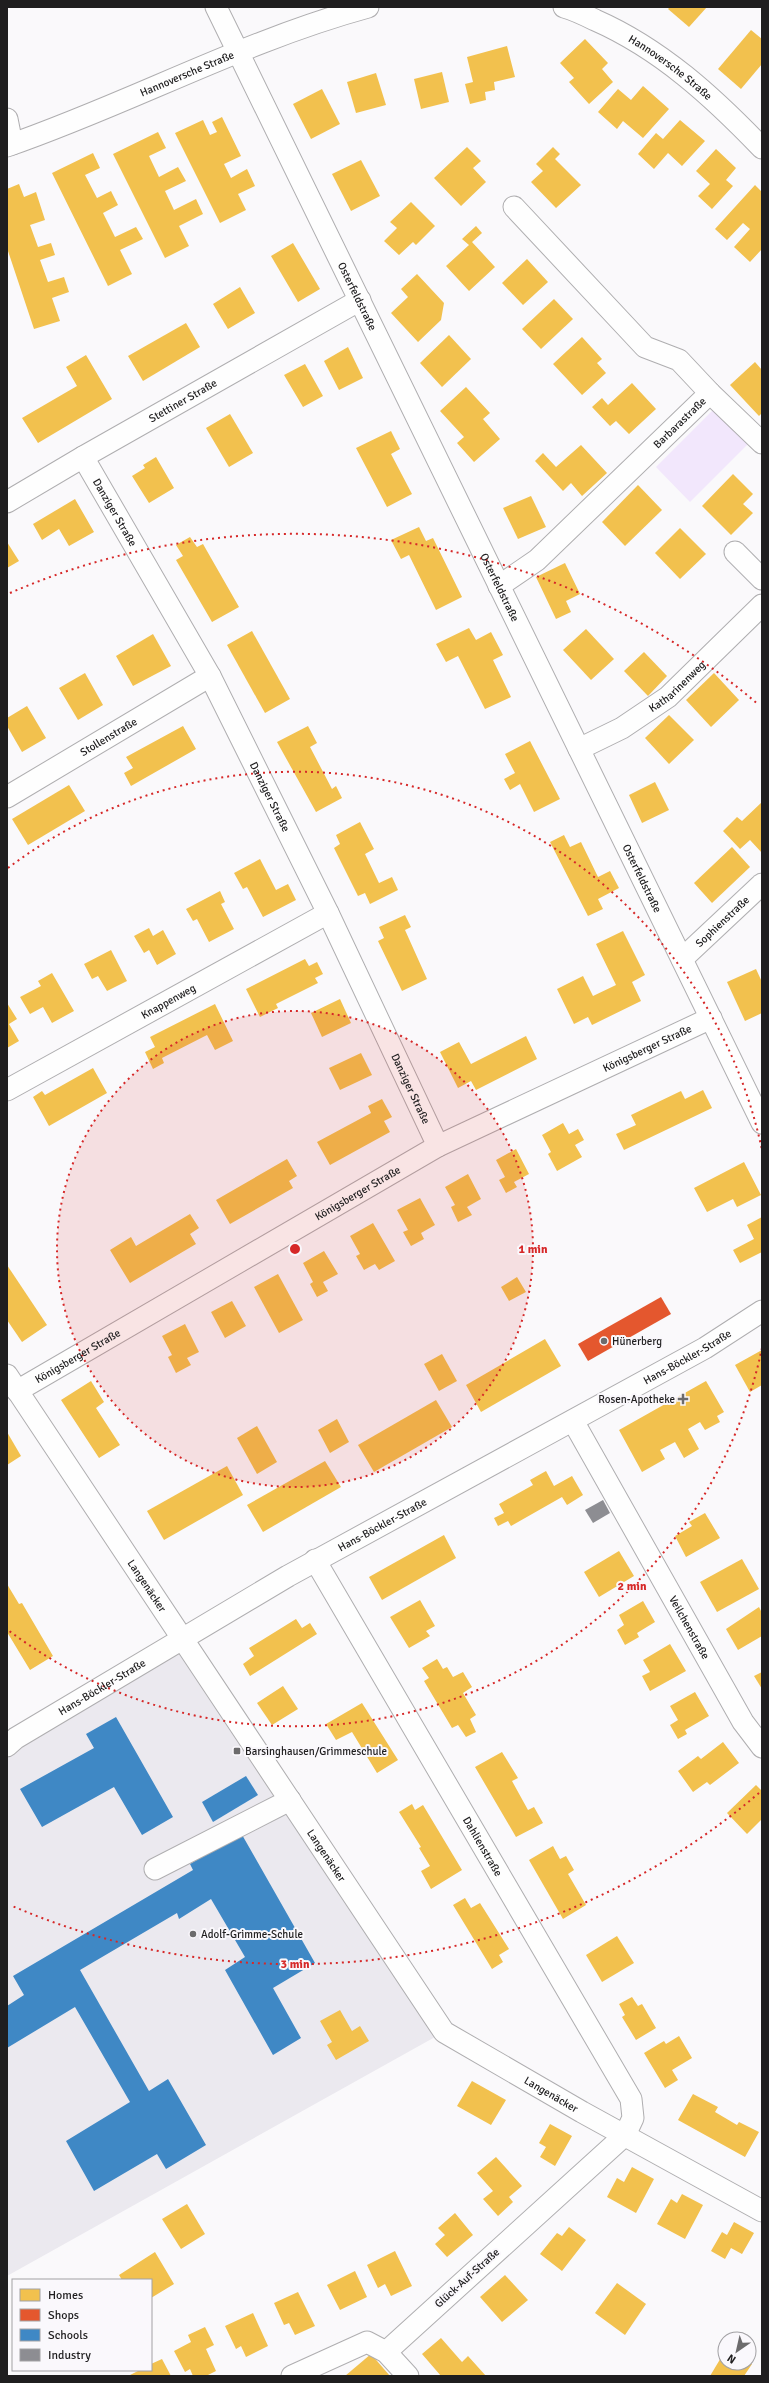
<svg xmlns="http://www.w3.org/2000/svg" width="769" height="2383" font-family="Signika,sans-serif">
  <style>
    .built { fill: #ebe9ef }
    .green { fill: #f2e7fc }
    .homes { fill: #f2c14e }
    .shops { fill: #e4572e }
    .schools { fill: #3f88c5 }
    .industry { fill: #8d8d92 }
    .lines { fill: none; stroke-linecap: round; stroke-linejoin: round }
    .minor-casing { stroke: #afaeb0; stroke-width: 23 }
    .minor { stroke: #fefefe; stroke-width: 21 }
    .ring { fill: none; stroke: #d62828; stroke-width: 2; stroke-dasharray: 2 4 }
    .poi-dot { fill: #6c6b6c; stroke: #faf8fc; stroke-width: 1.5 }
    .labels { text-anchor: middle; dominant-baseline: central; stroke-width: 4; stroke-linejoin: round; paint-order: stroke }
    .street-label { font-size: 11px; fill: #1f1e1f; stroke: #faf8fc }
    .poi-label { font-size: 11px; fill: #1f1e1f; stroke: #faf8fc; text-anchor: start }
    .centre { fill: #d62828; stroke: #faf8fc; stroke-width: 2 }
    .ring-label { font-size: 12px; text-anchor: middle; font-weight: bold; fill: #d62828; stroke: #faf8fc; stroke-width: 4; stroke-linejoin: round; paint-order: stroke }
  </style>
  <rect width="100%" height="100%" fill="#faf9fb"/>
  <polygon class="built" points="183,1640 444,2032 7,2276 7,1746"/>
  <polygon class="green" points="715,408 749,443 690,502 656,467"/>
  <g class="homes">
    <polygon points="670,7 707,7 689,27 668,9"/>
    <polygon points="751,30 762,39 762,64 741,89 718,69"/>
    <polygon points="585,39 608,63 602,69 613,82 589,104 569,82 574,78 560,63"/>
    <polygon points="507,46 515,77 494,82 495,90 485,92 486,100 470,104 465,84 473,82 467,57"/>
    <polygon points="442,72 449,102 421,109 414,79"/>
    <polygon points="376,73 386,105 356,113 347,82"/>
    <polygon points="643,86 669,109 643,138 623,121 617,129 598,112 618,89 631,100"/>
    <polygon points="322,89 340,124 311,139 293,104"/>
    <polygon points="222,117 241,156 224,164 231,178 247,169 255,186 238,194 246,210 220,223 175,133 203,120 210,135 217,132 212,122"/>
    <polygon points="680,120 705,141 682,166 668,153 654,169 638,154 656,133 663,139"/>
    <polygon points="158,132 166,148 149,156 159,177 178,167 186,181 165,191 174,210 196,199 203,214 179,226 189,246 165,258 113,154"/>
    <polygon points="467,147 481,161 473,168 486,182 461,206 434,178"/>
    <polygon points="553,147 560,154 555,159 581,185 556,208 531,182 543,171 536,164"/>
    <polygon points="716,149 736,168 726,180 733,186 712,209 698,196 710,184 696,171"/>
    <polygon points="93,153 100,168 85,175 97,198 111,191 118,205 103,213 115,237 136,227 143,239 120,250 132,274 108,286 52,173"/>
    <polygon points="361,160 380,196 351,211 332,174"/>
    <polygon points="19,184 24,197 36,192 45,220 30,225 38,247 51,243 55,255 40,260 48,282 64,277 69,292 52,298 60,321 34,329 7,248 7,189"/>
    <polygon points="755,185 762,192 762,249 750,262 734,247 750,229 743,223 727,240 715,229"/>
    <polygon points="411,202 435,226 416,245 413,242 399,255 384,241 397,228 390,222"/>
    <polygon points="476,226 482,233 472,242 495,267 469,291 446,266 469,245 462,239"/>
    <polygon points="293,243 320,289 298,302 271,256"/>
    <polygon points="527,259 548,282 523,305 502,283"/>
    <polygon points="417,274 444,303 441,320 418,342 391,313 408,297 401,289"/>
    <polygon points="240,287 255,313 228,329 213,304"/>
    <polygon points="554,299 573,319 541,349 522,329"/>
    <polygon points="186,323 200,347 143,381 128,356"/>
    <polygon points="449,335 471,359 442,387 420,363"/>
    <polygon points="582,337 602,359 597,363 606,373 582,395 553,364"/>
    <polygon points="348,347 363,378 339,390 324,361"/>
    <polygon points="86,355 112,399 38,443 22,418 77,386 66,367"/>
    <polygon points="755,362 762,370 762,413 759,416 730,385"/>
    <polygon points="305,364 323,396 303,407 284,375"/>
    <polygon points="632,383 656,409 629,434 616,421 610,426 592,407 602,398 608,405"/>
    <polygon points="466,387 490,413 483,419 500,439 474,462 457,443 464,437 440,411"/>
    <polygon points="230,414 253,453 229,467 206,428"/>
    <polygon points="391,431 400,449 391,454 412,494 387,507 356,448"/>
    <polygon points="581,445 607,473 582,496 571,483 563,491 535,461 543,453 556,467"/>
    <polygon points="156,457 174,488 149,503 132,476 145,468 143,465"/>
    <polygon points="733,474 753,494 743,504 753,513 731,535 702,506"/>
    <polygon points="638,485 662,510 625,546 602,522"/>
    <polygon points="531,496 546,527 518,539 503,508"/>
    <polygon points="75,499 94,532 69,546 59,529 42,540 33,524"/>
    <polygon points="419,527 426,541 433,538 462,597 436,610 409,555 401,559 391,540"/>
    <polygon points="680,528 706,554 680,579 655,553"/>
    <polygon points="190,537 197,547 203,544 239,607 212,622 176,560 183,556 176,545"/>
    <polygon points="7,542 19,561 7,568"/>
    <polygon points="565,563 580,594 566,601 571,612 556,619 536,577"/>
    <polygon points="469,628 476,640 491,632 503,655 493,660 511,697 485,709 458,656 446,662 436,644"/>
    <polygon points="586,629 614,659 591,680 563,650"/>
    <polygon points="252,631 290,699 265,713 227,645"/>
    <polygon points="153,634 171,666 133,686 116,656"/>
    <polygon points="644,652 667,676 648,696 624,671"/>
    <polygon points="85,673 103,705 78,720 59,688"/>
    <polygon points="714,673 739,700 711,727 686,700"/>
    <polygon points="27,706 46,738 22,752 7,726 7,718"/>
    <polygon points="669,715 694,740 669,764 645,738"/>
    <polygon points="183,726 196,749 131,786 124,773 133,768 126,757"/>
    <polygon points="308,726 317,743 310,747 332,789 336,786 342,798 316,812 277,742"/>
    <polygon points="530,741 560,799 534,812 520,784 510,790 504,779 515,773 505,754"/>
    <polygon points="655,782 669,810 642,823 629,795"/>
    <polygon points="69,785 85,811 28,845 12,819"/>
    <polygon points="762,802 762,853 750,840 740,849 723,831 737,817 742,821"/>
    <polygon points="360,822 374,849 365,854 379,883 392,877 398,890 370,904 365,893 358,896 334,848 340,844 336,835"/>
    <polygon points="564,835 570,847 581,842 598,877 610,871 619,888 598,899 603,909 588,916 550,842"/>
    <polygon points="732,847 750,867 712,903 694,883"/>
    <polygon points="260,859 276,890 288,884 296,900 263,917 247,887 243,889 234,873"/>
    <polygon points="220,891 225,902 221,904 234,929 209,942 197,919 193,921 186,909"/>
    <polygon points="405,915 411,927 405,930 427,979 402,991 378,941 384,938 379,927"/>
    <polygon points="149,928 153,936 163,930 176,954 157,965 149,950 144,953 134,936"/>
    <polygon points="623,931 645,975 632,982 641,1001 592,1025 588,1017 574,1024 557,989 583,976 593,996 616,985 596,944"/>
    <polygon points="111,950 127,981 107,991 98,976 92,979 84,964"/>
    <polygon points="305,959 309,966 317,962 323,974 315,978 318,983 276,1004 278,1008 260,1017 246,989"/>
    <polygon points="756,969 762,982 762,1013 745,1021 727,982"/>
    <polygon points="52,973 74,1011 52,1023 43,1007 30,1014 20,997 41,986 38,981"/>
    <polygon points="340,999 351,1023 322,1037 311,1013"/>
    <polygon points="7,1003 17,1019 9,1024 19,1041 7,1048"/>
    <polygon points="215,1004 233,1041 215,1050 207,1035 162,1058 164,1063 153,1069 145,1052 155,1047 150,1037"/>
    <polygon points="526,1036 537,1059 476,1090 471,1081 458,1088 440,1052 459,1042 471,1064"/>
    <polygon points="361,1053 372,1075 340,1090 329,1068"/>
    <polygon points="93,1068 107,1093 49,1126 33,1097 42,1091 45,1095"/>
    <polygon points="703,1090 712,1108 624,1150 616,1134 636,1125 631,1115 681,1091 685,1099"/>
    <polygon points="382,1099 392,1117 384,1121 390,1132 330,1165 317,1142 371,1113 368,1106"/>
    <polygon points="563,1123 569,1134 578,1129 584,1140 575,1145 582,1157 557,1171 548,1154 551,1152 542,1135"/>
    <polygon points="516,1149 529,1174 514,1182 517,1187 506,1193 499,1180 505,1177 496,1160"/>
    <polygon points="287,1159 297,1176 289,1181 293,1188 230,1224 216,1200"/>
    <polygon points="744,1162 761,1195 737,1207 733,1199 707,1212 694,1188"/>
    <polygon points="468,1174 481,1199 467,1207 472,1215 458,1222 451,1207 455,1205 445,1187"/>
    <polygon points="420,1198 435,1225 421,1233 424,1239 411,1246 403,1232 408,1230 397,1210"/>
    <polygon points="190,1214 199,1228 190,1234 196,1244 130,1283 110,1250 131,1237 136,1246"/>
    <polygon points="762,1217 762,1252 740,1263 733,1250 754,1239 747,1225"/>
    <polygon points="373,1223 395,1261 379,1270 375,1264 364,1270 356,1256 360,1254 350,1236"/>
    <polygon points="324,1251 338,1274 323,1282 328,1291 317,1297 310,1284 313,1282 303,1263"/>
    <polygon points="7,1265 47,1325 22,1342 7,1320"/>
    <polygon points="278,1274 303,1320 279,1333 254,1287"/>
    <polygon points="517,1277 526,1292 509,1301 501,1287"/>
    <polygon points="232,1301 246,1326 225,1338 211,1312"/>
    <polygon points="185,1324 199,1352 187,1358 191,1365 176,1373 168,1357 172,1355 162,1336"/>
    <polygon points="545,1339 561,1366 481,1412 466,1385"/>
    <polygon points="762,1350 762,1385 750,1392 735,1365"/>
    <polygon points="442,1354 457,1381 439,1391 424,1364"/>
    <polygon points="91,1381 104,1402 96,1408 120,1445 99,1458 61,1400"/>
    <polygon points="706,1381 724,1412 717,1416 720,1422 705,1430 700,1422 688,1429 699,1449 684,1458 675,1442 660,1450 665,1459 642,1472 619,1430"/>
    <polygon points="436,1400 452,1427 374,1472 358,1445"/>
    <polygon points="337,1419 349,1442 330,1453 318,1430"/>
    <polygon points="257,1426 277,1462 257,1474 237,1438"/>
    <polygon points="7,1432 21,1456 7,1465"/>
    <polygon points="325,1461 341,1487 263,1532 247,1505"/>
    <polygon points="227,1466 243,1495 164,1540 147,1511"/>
    <polygon points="546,1471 554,1486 572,1476 583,1495 567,1505 562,1497 511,1526 508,1521 498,1526 494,1518 504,1513 499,1504 533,1485 530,1480"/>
    <polygon points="705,1513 720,1538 686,1557 675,1536 692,1526 689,1522"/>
    <polygon points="444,1535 456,1558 382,1600 369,1577"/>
    <polygon points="619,1551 634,1576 599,1597 584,1572"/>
    <polygon points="742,1559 759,1589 717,1612 700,1582"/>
    <polygon points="7,1584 19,1604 22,1603 53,1656 30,1670 7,1632"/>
    <polygon points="420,1600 435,1626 426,1631 430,1636 409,1648 390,1617"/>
    <polygon points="643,1601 655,1622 637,1633 639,1637 625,1645 617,1630 624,1625 619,1615"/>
    <polygon points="759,1607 762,1613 762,1636 738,1650 726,1629"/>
    <polygon points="296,1619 302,1628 310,1623 317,1634 250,1676 243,1664 254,1656 249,1648"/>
    <polygon points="670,1644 686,1671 650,1691 642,1676 650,1672 643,1660"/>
    <polygon points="437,1659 443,1669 447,1667 453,1677 463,1672 472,1687 463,1693 476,1715 470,1719 476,1732 466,1737 458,1725 452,1728 424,1681 429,1678 422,1668"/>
    <polygon points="762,1672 762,1689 754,1676"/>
    <polygon points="283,1686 298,1709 272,1725 257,1703"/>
    <polygon points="695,1692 709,1716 685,1730 687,1734 678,1739 670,1725 678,1720 670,1706"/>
    <polygon points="362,1703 398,1760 377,1773 352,1732 336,1740 326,1724"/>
    <polygon points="723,1742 739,1763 710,1785 707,1782 693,1792 678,1771 698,1756 701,1759"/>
    <polygon points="502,1752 518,1778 512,1781 528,1810 534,1807 543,1823 516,1837 475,1767"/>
    <polygon points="756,1785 762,1791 762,1819 747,1834 727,1813"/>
    <polygon points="412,1804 415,1810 423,1805 462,1870 431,1889 421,1871 430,1866 419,1848 421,1847 399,1812"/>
    <polygon points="553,1846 560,1859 566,1856 574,1870 568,1874 586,1905 563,1919 529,1860"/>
    <polygon points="465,1898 471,1908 480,1903 509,1949 499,1955 503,1962 492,1969 453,1905"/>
    <polygon points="617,1936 634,1963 602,1982 586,1955"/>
    <polygon points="632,1997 638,2006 642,2004 656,2028 636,2040 622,2017 625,2015 619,2004"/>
    <polygon points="340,2010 352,2031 360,2026 369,2041 336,2060 327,2045 332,2042 320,2021"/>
    <polygon points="679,2036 692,2058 672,2070 678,2080 665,2088 644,2053 664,2041 666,2044"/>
    <polygon points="472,2081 506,2100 491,2125 457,2106"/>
    <polygon points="693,2094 718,2107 715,2112 737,2125 739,2122 759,2132 745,2157 678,2120"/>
    <polygon points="550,2124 572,2136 555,2166 540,2157 546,2147 539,2143"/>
    <polygon points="496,2157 522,2186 509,2197 513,2202 498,2216 483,2199 493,2191 477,2173"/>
    <polygon points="632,2167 654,2179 636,2213 607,2197 617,2178 624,2182"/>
    <polygon points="682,2194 703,2205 685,2239 657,2224 671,2199 677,2203"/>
    <polygon points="187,2204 205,2234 181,2249 162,2219"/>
    <polygon points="455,2213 473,2235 447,2257 435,2244 445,2235 438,2228"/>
    <polygon points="734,2222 754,2233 742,2254 731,2248 725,2259 711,2251 722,2232 727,2235"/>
    <polygon points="569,2227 586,2240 562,2271 540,2254 557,2233 562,2236"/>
    <polygon points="395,2251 412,2286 391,2296 385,2284 378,2288 367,2265"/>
    <polygon points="155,2252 174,2284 151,2298 151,2280 122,2280 119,2275"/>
    <polygon points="355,2271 367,2297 340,2310 327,2285"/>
    <polygon points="505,2275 528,2300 502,2322 480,2297"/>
    <polygon points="617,2283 646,2304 625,2335 595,2313"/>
    <polygon points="298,2292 315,2326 295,2335 289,2323 284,2325 274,2303"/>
    <polygon points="253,2313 268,2346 246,2357 241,2346 236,2349 225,2326"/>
    <polygon points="205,2327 214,2345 206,2349 216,2371 206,2376 193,2376 190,2369 185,2372 174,2351 191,2342 188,2335"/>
    <polygon points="441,2338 462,2362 468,2356 486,2376 441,2376 422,2354"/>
    <polygon points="725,2351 725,2363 749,2362 752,2364 744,2376 710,2376"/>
    <polygon points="371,2354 390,2376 345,2376"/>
    <polygon points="162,2359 171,2376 128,2376 140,2370 151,2370 151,2364"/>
  </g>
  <polygon class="shops" points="661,1297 671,1314 588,1361 578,1344"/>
  <g class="schools">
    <polygon points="116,1717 173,1817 142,1835 114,1787 42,1827 20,1789 94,1748 86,1734"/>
    <polygon points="246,1776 258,1795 213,1822 202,1802"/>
    <polygon points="241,1833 315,1963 273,1988 301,2038 273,2055 225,1970 245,1957 211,1899 179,1919 177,1913 80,1970 149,2091 168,2079 206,2145 166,2169 157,2154 94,2191 66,2141 130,2102 75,2007 7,2048 7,2006 24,1995 13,1976 193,1870 190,1864"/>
  </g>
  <polygon class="industry" points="603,1500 610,1513 593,1523 585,1510"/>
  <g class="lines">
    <defs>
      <g id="minor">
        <path id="s1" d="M216,7L762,1123"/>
        <path id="s2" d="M564,7C575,10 585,15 595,20C661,49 713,97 762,148"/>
        <polyline points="7,119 12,144"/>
        <path id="s3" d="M7,146C129,104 243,41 368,7"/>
        <polyline points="710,393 762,443"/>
        <path id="s4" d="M83,457L210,676L328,913L438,1146"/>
        <path id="s5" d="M7,502L83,457L360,300"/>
        <polyline points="735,552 762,579"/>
        <path id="s6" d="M499,586L537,560L710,393L679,360L645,347L514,207"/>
        <path id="s7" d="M579,749L622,728L668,697L762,605"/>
        <path id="s8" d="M7,797L210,676"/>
        <path id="s9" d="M682,959L762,884"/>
        <path id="s10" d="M7,1090L328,913"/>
        <path id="s11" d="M7,1375L444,2032L582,2112L762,2211"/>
        <path id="s12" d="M17,1391L438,1146L711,1018"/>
        <path id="s13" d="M573,1421L743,1722L762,1747"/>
        <path id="s14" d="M315,1560L631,2099L633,2118L625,2135L386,2352"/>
        <path id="s15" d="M7,1746L16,1738L288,1576L705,1348L762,1311"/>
        <polyline points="155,1869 290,1800"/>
        <polyline points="292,2376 367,2342 386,2352 408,2376"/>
      </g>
    </defs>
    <use href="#minor" class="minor-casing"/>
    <use href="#minor" class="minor"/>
  </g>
  <circle cx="295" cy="1249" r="238" fill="#d62828" fill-opacity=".12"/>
  <g class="ring">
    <circle cx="295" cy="1249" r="238"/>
    <path d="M762 1348A477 477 0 0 1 8 1630M8 868A477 477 0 0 1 762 1150"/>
    <path d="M759 1793A715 715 0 0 1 10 1905M10 593A715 715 0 0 1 759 705"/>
  </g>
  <g class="poi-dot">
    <circle cx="604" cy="1341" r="4"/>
    <path d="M681 1393h4v4h4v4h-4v4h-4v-4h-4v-4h4z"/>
    <rect x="233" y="1747" width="8" height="8" rx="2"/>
    <circle cx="193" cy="1934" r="4"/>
  </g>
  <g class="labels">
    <g class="street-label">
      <text stroke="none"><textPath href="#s2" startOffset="123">Hannoversche Straße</textPath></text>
      <text stroke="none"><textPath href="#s3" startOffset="194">Hannoversche Straße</textPath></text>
      <text stroke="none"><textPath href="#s1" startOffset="322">Osterfeldstraße</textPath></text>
      <text stroke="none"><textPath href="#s5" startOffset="203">Stettiner Straße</textPath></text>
      <text stroke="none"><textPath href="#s6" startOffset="244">Barbarastraße</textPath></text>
      <text stroke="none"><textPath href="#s4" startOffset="64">Danziger Straße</textPath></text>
      <text stroke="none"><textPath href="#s1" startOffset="646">Osterfeldstraße</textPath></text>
      <text stroke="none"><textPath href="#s7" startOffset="117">Katharinenweg</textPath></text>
      <text stroke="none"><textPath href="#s8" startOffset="118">Stollenstraße</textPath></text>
      <text stroke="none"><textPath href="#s4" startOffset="388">Danziger Straße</textPath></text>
      <text stroke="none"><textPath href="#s1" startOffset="970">Osterfeldstraße</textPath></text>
      <text stroke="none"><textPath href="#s9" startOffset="55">Sophienstraße</textPath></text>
      <text stroke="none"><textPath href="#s10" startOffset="184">Knappenweg</textPath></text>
      <text stroke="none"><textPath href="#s12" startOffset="718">Königsberger Straße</textPath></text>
      <text stroke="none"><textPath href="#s4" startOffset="712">Danziger Straße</textPath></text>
      <text stroke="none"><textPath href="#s12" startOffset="394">Königsberger Straße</textPath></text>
      <text stroke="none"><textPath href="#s12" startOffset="70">Königsberger Straße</textPath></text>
      <text stroke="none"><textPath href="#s15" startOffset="784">Hans-Böckler-Straße</textPath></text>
      <text stroke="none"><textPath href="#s15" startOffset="436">Hans-Böckler-Straße</textPath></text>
      <text stroke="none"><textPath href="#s11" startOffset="253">Langenäcker</textPath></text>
      <text stroke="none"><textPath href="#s13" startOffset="237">Veilchenstraße</textPath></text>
      <text stroke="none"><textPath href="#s15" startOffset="112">Hans-Böckler-Straße</textPath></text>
      <text stroke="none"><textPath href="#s14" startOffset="332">Dahlienstraße</textPath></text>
      <text stroke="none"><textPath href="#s11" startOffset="577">Langenäcker</textPath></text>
      <text stroke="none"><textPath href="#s11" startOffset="913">Langenäcker</textPath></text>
      <text transform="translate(467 2278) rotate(-42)">Glück-Auf-Straße</text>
    </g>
    <g class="poi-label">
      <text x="612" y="1341">Hünerberg</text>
      <text x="675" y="1399" text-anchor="end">Rosen-Apotheke</text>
      <text x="245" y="1751">Barsinghausen/Grimmeschule</text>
      <text x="201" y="1934">Adolf-Grimme-Schule</text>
    </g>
  </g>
  <circle cx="295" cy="1249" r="6" class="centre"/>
  <g class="ring-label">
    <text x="533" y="1253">1 min</text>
    <text x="632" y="1590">2 min</text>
    <text x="295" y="1968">3 min</text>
  </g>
  <rect width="769" height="2383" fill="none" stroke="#1f1e1f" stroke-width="16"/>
  <rect x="12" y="2279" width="140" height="92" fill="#faf8fc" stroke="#a2a1a4"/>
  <rect x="20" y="2289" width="20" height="12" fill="#f2c14e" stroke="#a2a1a4"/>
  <text x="48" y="2299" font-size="12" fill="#1f1e1f">Homes</text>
  <rect x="20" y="2309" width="20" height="12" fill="#e4572e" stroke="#a2a1a4"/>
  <text x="48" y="2319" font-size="12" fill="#1f1e1f">Shops</text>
  <rect x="20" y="2329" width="20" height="12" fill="#3f88c5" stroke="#a2a1a4"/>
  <text x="48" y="2339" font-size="12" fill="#1f1e1f">Schools</text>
  <rect x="20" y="2349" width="20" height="12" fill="#8d8d92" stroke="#a2a1a4"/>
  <text x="48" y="2359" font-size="12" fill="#1f1e1f">Industry</text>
  <g transform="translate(737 2351) rotate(214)"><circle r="19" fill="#faf8fc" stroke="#a2a1a4"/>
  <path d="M0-3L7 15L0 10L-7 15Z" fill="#6c6b6c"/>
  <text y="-6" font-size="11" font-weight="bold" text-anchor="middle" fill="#1f1e1f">N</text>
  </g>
</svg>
